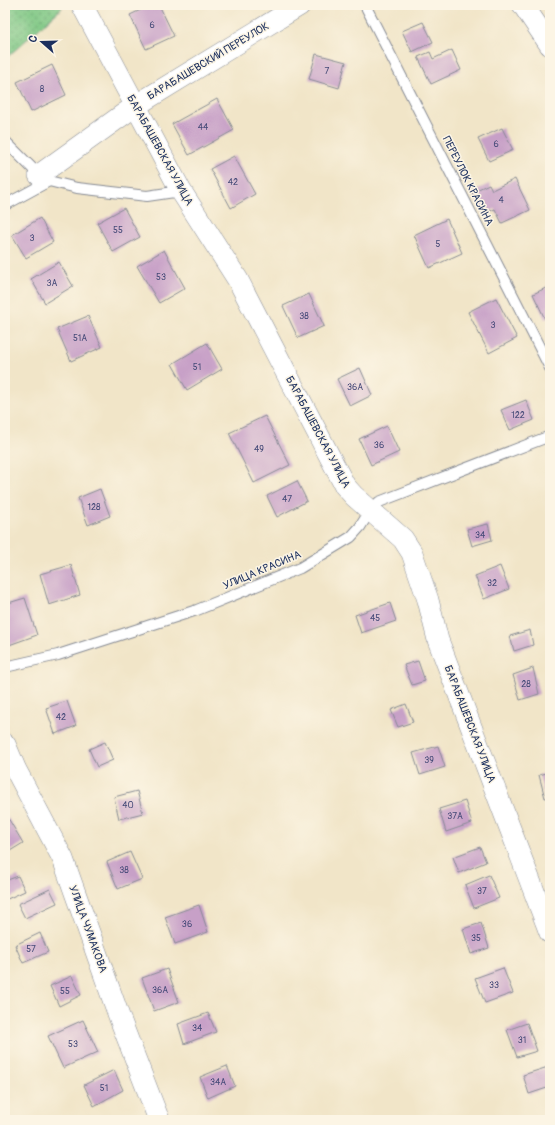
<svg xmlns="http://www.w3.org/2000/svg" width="555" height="1125" font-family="Pangolin,sans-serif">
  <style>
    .park { fill: url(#park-dots); stroke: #4c7b71 }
    .building { fill: #c7a0c7 }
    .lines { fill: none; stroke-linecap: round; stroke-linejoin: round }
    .service-casing { stroke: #868a93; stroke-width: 12 }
    .minor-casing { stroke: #868a93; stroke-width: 22 }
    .service { stroke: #fff; stroke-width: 10 }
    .minor { stroke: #fff; stroke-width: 21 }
    .labels { text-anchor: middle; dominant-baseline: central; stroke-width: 3; stroke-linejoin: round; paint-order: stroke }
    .number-label { font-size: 9px; fill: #464b78 }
    .street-label { font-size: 11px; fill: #1b2f5e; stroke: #fcf5e5 }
  </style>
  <defs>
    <pattern id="park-dots" width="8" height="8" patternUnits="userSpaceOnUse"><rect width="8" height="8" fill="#7ec784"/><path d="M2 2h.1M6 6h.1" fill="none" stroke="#66a26f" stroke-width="1.8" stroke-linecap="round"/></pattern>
  </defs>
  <rect width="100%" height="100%" fill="#fcf5e5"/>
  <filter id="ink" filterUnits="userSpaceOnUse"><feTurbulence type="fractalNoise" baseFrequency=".025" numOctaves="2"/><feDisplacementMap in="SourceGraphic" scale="8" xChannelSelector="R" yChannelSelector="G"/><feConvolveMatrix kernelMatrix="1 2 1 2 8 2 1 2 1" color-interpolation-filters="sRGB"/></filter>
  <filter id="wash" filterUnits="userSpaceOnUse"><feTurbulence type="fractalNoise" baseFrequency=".012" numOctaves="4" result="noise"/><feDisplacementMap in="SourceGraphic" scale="16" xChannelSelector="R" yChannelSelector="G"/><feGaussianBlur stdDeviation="0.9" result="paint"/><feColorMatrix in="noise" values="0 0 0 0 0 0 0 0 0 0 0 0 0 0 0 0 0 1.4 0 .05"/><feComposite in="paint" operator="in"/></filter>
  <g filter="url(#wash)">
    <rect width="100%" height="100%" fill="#f1e5c8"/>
    <polygon class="park" points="5,5 60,5 62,8 5,59"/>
    <g id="blocks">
      <g class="building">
        <polygon points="151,5 159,5 174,36 146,49 130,15"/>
        <polygon points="423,22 433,42 412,52 402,31"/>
        <polygon points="452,50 461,70 431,84 418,57 430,52 433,59"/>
        <polygon points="316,54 346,62 339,88 309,79"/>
        <polygon points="52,65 66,95 31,112 17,82"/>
        <polygon points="217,99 234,130 189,155 172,124"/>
        <polygon points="502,128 513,150 489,161 478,139"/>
        <polygon points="234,156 255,194 231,208 210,169"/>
        <polygon points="515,179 530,210 502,223 495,209 483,214 472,192 489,184 492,190"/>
        <polygon points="124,208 140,237 113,252 97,223"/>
        <polygon points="40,218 53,242 26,258 12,235"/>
        <polygon points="447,219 462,253 429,268 414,235"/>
        <polygon points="164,250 185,288 159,303 137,266"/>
        <polygon points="59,262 73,286 45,303 31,279"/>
        <polygon points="550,286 550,317 545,319 533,294"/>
        <polygon points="309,294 324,326 298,338 283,306"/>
        <polygon points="496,298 517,338 489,353 468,312"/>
        <polygon points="88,316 102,347 71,361 57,329"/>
        <polygon points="207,343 222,369 187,390 172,364"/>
        <polygon points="360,368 372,395 350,406 337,379"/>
        <polygon points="526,400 534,420 510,430 501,410"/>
        <polygon points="265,416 290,465 254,483 229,433"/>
        <polygon points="387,426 399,452 371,465 359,439"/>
        <polygon points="297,481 307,501 277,517 267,496"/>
        <polygon points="100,489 110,516 88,525 78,498"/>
        <polygon points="488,524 492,540 472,546 467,529"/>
        <polygon points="71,565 80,595 49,605 40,574"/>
        <polygon points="500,566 509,589 484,599 475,576"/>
        <polygon points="25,598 37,635 9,645 5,633 5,604"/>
        <polygon points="390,603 396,621 361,633 355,615"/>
        <polygon points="530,630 533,645 514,651 510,636"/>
        <polygon points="418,661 425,681 412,685 404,665"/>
        <polygon points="533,668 539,694 520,700 513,675"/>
        <polygon points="67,701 76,726 55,734 46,708"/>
        <polygon points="406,704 413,722 398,727 391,710"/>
        <polygon points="105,742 113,760 97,767 89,749"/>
        <polygon points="438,746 445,767 420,775 413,753"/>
        <polygon points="550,772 550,797 545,798 539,775"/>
        <polygon points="137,791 143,813 119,819 114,797"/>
        <polygon points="465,801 472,823 446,832 439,809"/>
        <polygon points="8,818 23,843 5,854 5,820"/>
        <polygon points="480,847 486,862 459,873 453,857"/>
        <polygon points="130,852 142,879 118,889 107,862"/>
        <polygon points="489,875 499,898 474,908 465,885"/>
        <polygon points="18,876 25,891 5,900 5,881"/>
        <polygon points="50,889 57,903 25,918 18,904"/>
        <polygon points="199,905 208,932 175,944 165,917"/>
        <polygon points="481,923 489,948 471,954 463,929"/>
        <polygon points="40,933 48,952 23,963 15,945"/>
        <polygon points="503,968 513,993 485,1003 475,978"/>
        <polygon points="167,969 179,1002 154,1011 142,978"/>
        <polygon points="72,976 81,995 59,1006 50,986"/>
        <polygon points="208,1013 216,1032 184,1044 178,1024"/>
        <polygon points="83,1020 98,1052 63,1068 48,1036"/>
        <polygon points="527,1023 537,1051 517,1057 507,1030"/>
        <polygon points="227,1066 235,1086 208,1098 200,1077"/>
        <polygon points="548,1067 550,1074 550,1087 529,1094 523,1075"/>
        <polygon points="114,1070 123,1090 94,1106 84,1085"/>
      </g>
    </g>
  </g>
  <g filter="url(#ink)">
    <use href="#blocks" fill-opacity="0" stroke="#868a93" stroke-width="1"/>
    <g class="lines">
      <defs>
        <g id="service">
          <polyline points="365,5 550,368"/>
          <polyline points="5,141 39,175 49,181 77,188 147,196 181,191"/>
          <polyline points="5,205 49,181"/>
          <polyline points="5,667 58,655 197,610 300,568 351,537 360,527 370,511 379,502 550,436"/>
        </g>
        <g id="minor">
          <polyline points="82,5 181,191 238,280 345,486 354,496 403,539 412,553 428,600 438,640 550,933"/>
          <polyline points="523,5 550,45"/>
          <polyline points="39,175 135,106 300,5"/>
          <polyline points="5,744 16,770 63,859 120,1019 159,1120"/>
        </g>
      </defs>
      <use href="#service" class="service-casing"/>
      <use href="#minor" class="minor-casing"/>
      <use href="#service" class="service"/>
      <use href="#minor" class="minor"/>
    </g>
  </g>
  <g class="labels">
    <g class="number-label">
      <text x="152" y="25">6</text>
      <text x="327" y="71">7</text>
      <text x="42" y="89">8</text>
      <text x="203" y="127">44</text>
      <text x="496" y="144">6</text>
      <text x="233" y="182">42</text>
      <text x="501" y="200">4</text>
      <text x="118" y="230">55</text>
      <text x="32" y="238">3</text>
      <text x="438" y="244">5</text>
      <text x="161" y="277">53</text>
      <text x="52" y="283">3А</text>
      <text x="304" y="316">38</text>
      <text x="493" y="325">3</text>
      <text x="80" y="338">51А</text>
      <text x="197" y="367">51</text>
      <text x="355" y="387">36А</text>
      <text x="518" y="415">122</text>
      <text x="379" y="445">36</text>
      <text x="259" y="449">49</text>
      <text x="287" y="499">47</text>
      <text x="94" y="507">128</text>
      <text x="480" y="535">34</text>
      <text x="492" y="583">32</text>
      <text x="375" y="618">45</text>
      <text x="526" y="684">28</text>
      <text x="61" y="717">42</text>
      <text x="429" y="760">39</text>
      <text x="128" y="805">40</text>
      <text x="455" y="816">37А</text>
      <text x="124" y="870">38</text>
      <text x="482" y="891">37</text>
      <text x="187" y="924">36</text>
      <text x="476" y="938">35</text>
      <text x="31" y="949">57</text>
      <text x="494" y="985">33</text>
      <text x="160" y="990">36А</text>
      <text x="65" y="991">55</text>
      <text x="197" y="1028">34</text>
      <text x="522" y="1040">31</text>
      <text x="73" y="1044">53</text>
      <text x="218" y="1082">34А</text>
      <text x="104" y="1088">51</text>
    </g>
    <g class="street-label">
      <text transform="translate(208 61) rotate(-31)">БАРАБАШЕВСКИЙ ПЕРЕУЛОК</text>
      <text transform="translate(160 150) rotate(61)">БАРАБАШЕВСКАЯ УЛИЦА</text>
      <text transform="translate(468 181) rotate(63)">ПЕРЕУЛОК КРАСИНА</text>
      <text transform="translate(318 432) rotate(62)">БАРАБАШЕВСКАЯ УЛИЦА</text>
      <text transform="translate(262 570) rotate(-23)">УЛИЦА КРАСИНА</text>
      <text transform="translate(470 724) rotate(69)">БАРАБАШЕВСКАЯ УЛИЦА</text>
      <text transform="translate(88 929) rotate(70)">УЛИЦА ЧУМАКОВА</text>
    </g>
  </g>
  <rect width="555" height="1125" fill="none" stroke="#fcf5e5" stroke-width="20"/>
  <g transform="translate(42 42) rotate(290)" stroke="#fcf5e5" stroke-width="3" paint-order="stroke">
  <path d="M0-3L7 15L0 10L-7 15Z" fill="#1b2f5e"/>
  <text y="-6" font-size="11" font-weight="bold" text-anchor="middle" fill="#1b2f5e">С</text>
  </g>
</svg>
